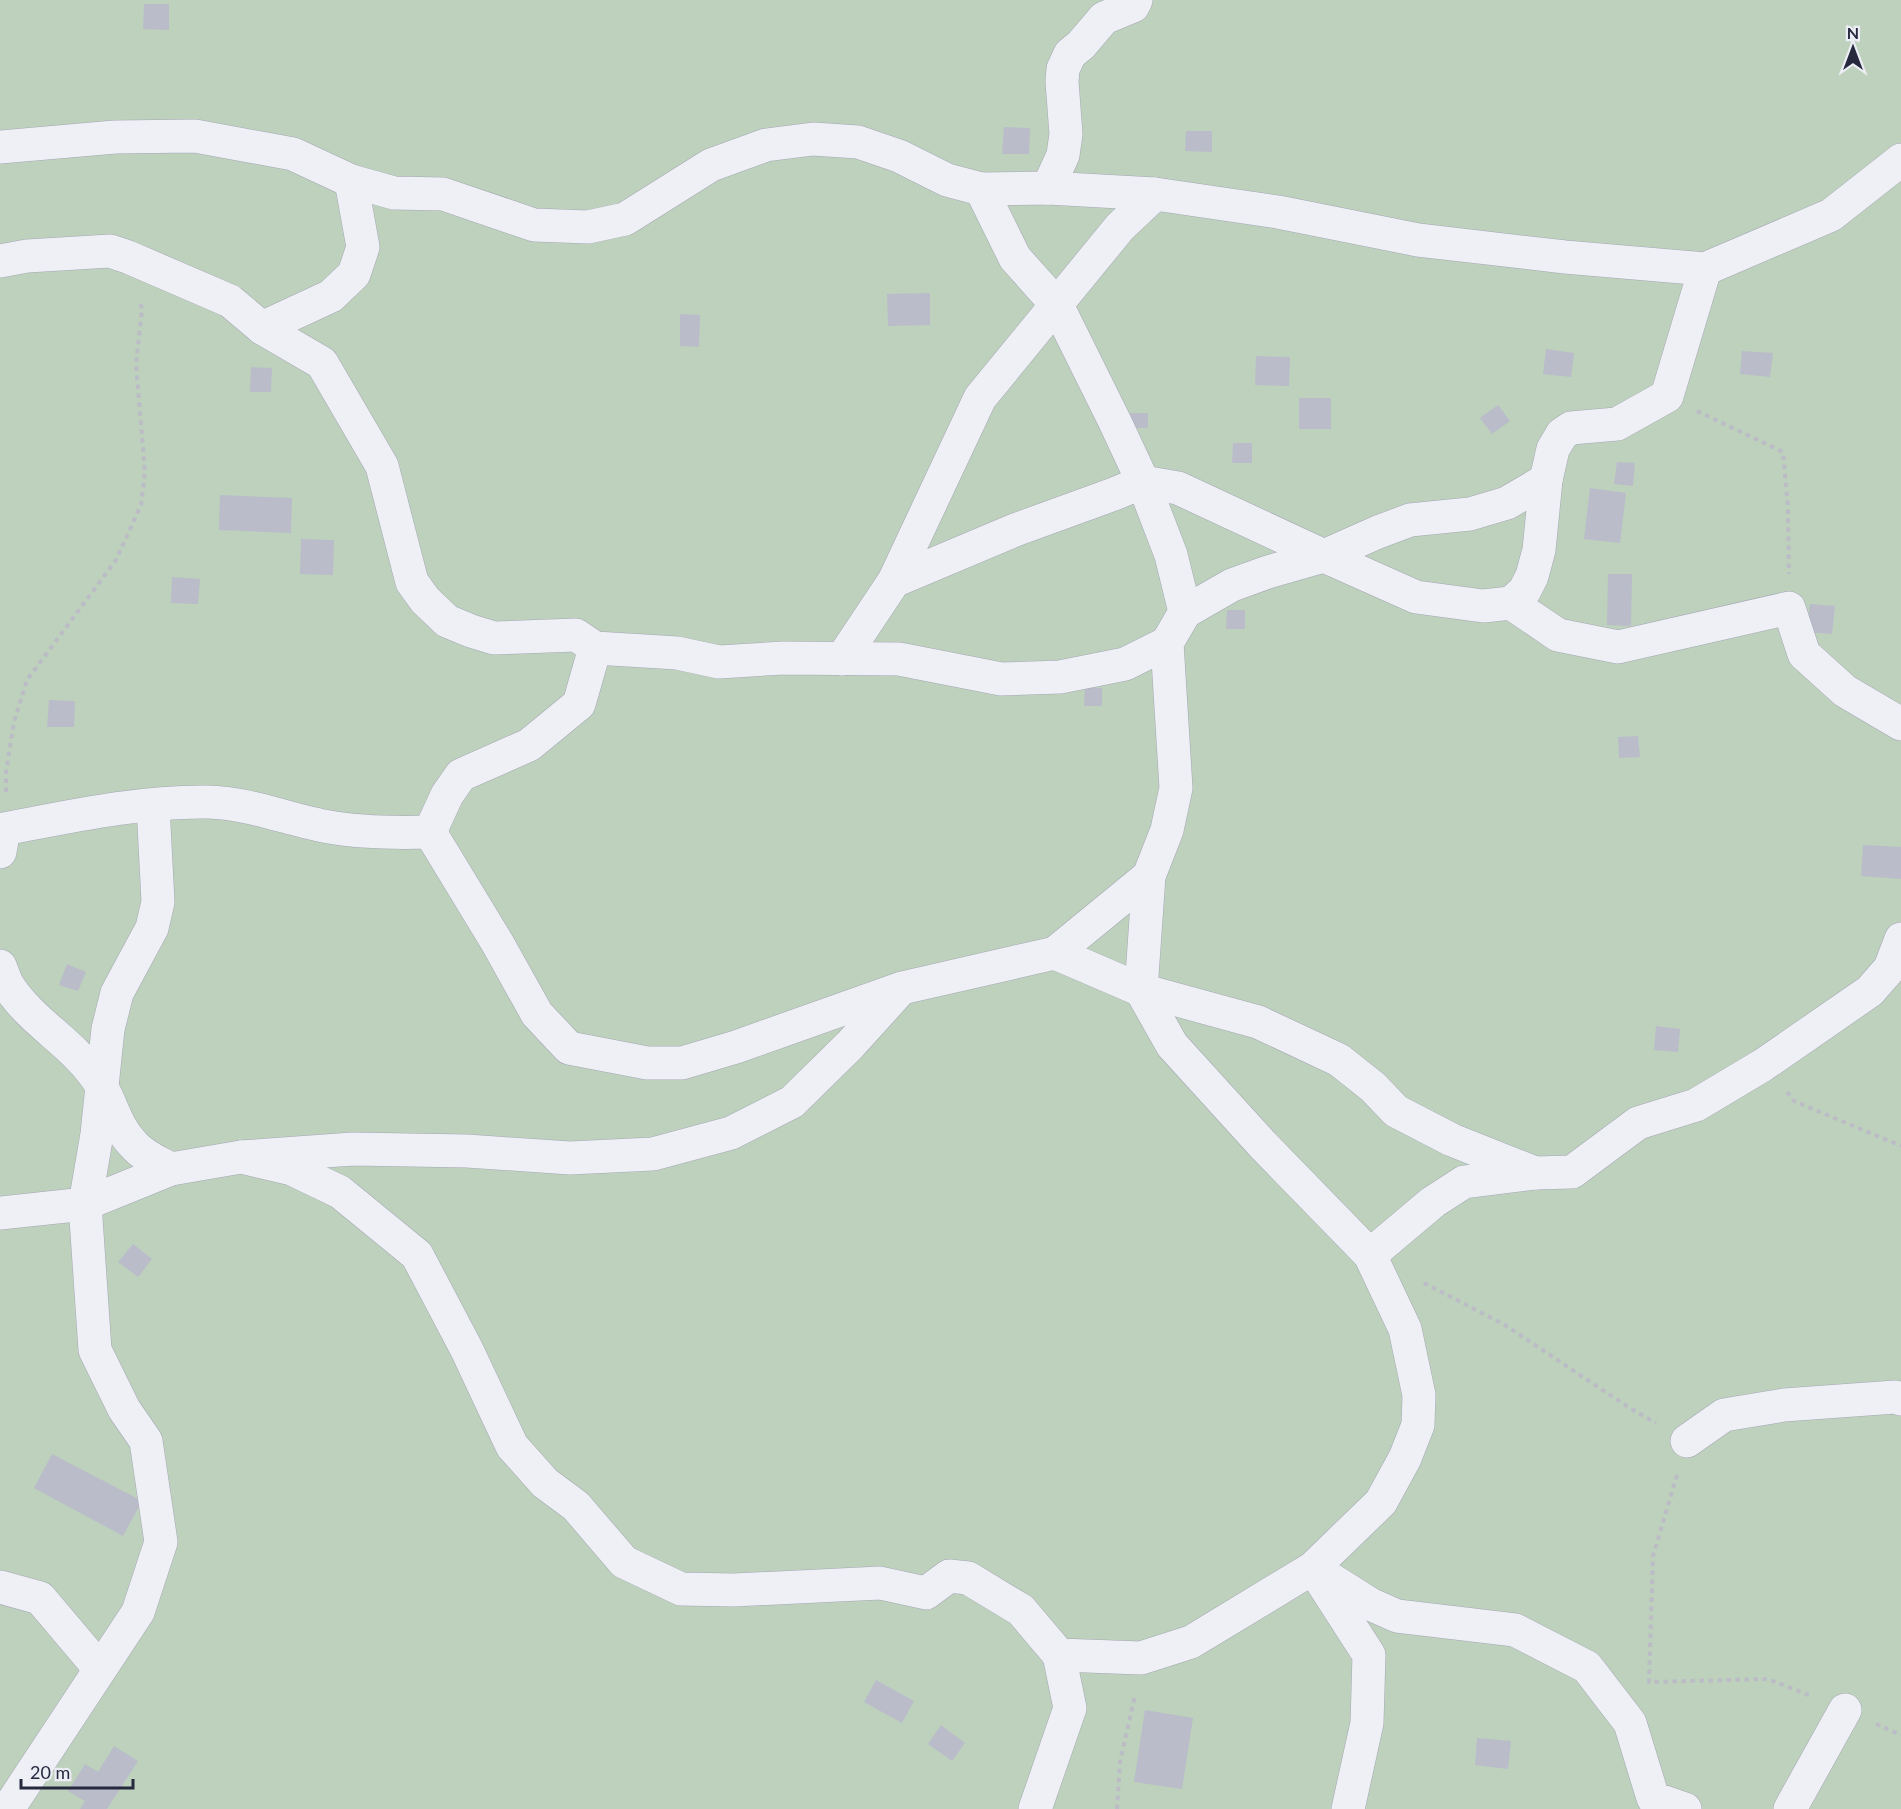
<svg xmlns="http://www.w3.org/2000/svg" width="1901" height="1809" font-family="Lato,sans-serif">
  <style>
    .green { fill: #bdd1bd }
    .building { fill: #babcca }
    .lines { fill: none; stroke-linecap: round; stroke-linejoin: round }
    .minor-casing { stroke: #a5a7b4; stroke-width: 34 }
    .path { stroke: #bbbcc5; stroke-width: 4; stroke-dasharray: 4.5 4.5; stroke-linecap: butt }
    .minor { stroke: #eff0f5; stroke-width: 33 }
  </style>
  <rect width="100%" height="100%" fill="#dcdee7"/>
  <rect class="green" x="0" y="0" width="1901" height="1809"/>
  <g class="building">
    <polygon points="144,4 169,4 169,30 143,29"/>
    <polygon points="1004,127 1030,128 1029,154 1002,154"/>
    <polygon points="1186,131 1212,131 1212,152 1185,151"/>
    <polygon points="930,293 930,325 888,326 887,294"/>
    <polygon points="680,314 700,315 699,347 680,346"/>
    <polygon points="1546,349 1574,353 1571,377 1543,374"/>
    <polygon points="1742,351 1773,353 1770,377 1740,374"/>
    <polygon points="1256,356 1290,357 1289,386 1255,385"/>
    <polygon points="251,367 272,368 271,392 250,392"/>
    <rect x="1299" y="398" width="32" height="31"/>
    <polygon points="1498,405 1510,421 1492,434 1480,418"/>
    <rect x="1124" y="413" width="24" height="15"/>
    <polygon points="1233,443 1252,443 1252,463 1232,463"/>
    <polygon points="1617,462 1635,463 1633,486 1614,484"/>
    <polygon points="1590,488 1626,493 1620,543 1584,539"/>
    <polygon points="220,495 292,498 291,533 219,530"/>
    <polygon points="301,539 334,540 333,575 300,574"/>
    <polygon points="1608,574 1632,574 1631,626 1607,625"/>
    <polygon points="172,577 200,579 198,604 171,603"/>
    <polygon points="1810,604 1835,606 1832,634 1807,632"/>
    <polygon points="1227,610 1245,610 1245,629 1226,629"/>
    <polygon points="1085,688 1102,688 1102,706 1084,706"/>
    <polygon points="49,700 75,701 74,727 47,727"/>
    <polygon points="1638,736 1640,757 1619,758 1618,737"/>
    <polygon points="1863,845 1901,847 1901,879 1861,876"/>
    <polygon points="67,964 86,972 78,991 59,985"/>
    <polygon points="1656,1026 1680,1029 1678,1052 1654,1050"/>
    <polygon points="133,1244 152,1259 138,1277 118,1262"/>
    <polygon points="52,1454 142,1501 123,1536 34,1488"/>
    <polygon points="876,1680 914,1701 902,1723 864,1702"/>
    <polygon points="1145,1710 1193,1718 1182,1789 1134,1782"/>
    <polygon points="941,1725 965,1743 952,1761 928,1744"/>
    <polygon points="1477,1738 1511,1741 1508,1769 1475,1765"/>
    <polygon points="114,1746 138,1761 107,1809 80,1809 85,1801 68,1791 85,1764 98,1772"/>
  </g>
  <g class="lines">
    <defs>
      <g id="minor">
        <polyline points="0,147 115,137 195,136 293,154 351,181"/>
        <polyline points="1048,188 1063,155 1066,134 1062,82 1063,69 1070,54 1081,45 1104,18 1133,6 1136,0"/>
        <polyline points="0,261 27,256 110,251 128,257 230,301 262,328 322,363 382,466 412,582 425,600 447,621 471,631 494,638 576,635 595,648 677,653 719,662 783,658 899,659 1001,679 1060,677 1125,664 1167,643"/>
        <polyline points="262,328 331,296 354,274 363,247 351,181 394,193 443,194 534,225 588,227 625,219 711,165 766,145 813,139 858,142 899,156 947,180 981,189 1048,188 1155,194 1278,212 1418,240 1565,257 1705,269"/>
        <polyline points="894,581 980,398 1120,227 1155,194"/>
        <polyline points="1511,603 1525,590 1532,576 1539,550 1546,480 1553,449 1562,434 1571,428 1617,424 1667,396 1705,269 1831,215 1901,160"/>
        <polyline points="1185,612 1232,585 1268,572 1324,556 1416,597 1483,606 1511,603 1558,635 1618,647 1789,608 1804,654 1845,691 1901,724"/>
        <polyline points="842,659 894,581 1015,530 1114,494 1143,482 1178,488 1324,556 1378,532 1410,520 1470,514 1507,503 1546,480"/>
        <polyline points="430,832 447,795 461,775 529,745 579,704 595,648"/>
        <path d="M0,852L4,829C72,816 140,801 208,802C250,803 289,820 329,827C363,833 396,833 430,832L498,944L537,1014L569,1048L647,1063H682L736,1047L902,988L1055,953L1141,990L1258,1022L1339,1060L1373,1087L1396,1111L1452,1140L1535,1173"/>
        <polyline points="1055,953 1149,876"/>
        <path d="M0,966C3,973 5,981 9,987C32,1022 71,1042 95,1076C111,1097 114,1125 133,1144C143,1156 158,1162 171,1169"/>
        <polyline points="241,1157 292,1169 340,1192 417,1255 467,1350 512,1446 545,1483 576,1506 624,1562 681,1589 734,1590 880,1583 926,1593 949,1576 968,1578 1021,1610 1059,1655 1141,1658 1191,1642 1313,1568 1381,1502 1405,1458 1418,1425 1419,1395 1405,1329 1370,1255 1262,1144 1172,1045 1141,990 1149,876 1167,830 1176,788 1167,643 1185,612 1171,555 1143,482 1115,422 1057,305 1015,258 981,189"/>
        <polyline points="0,1213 85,1204 171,1169 241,1157 353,1149 467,1151 570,1158 653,1154 731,1133 792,1102 850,1045 898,992"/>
        <polyline points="1370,1255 1433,1202 1464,1182 1535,1173 1572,1172 1638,1123 1696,1105 1763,1065 1870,991 1890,968 1901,939"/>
        <polyline points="1687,1441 1724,1415 1784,1405 1895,1397 1901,1399"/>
        <polyline points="0,1587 40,1598 100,1669"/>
        <polyline points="8,1809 138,1612 161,1542 146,1441 124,1409 95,1350 85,1204 97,1134 108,1029 117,993 152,928 158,902 153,806"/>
        <polyline points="1035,1809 1070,1708 1059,1655"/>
        <polyline points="1348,1809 1367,1723 1369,1655 1313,1568 1370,1604 1397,1616 1515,1630 1587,1667 1630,1723 1653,1798 1685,1809"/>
        <polyline points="1790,1809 1845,1710"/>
      </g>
    </defs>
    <use href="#minor" class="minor-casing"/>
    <g class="path">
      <polyline points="1697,411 1783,452 1788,508 1789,574"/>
      <polyline points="6,792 6,772 14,722 27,680 116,560 141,505 145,472 136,364 142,309 140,301"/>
      <polyline points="1787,1092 1794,1101 1901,1146"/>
      <polyline points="1424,1283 1505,1325 1628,1407 1656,1423"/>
      <polyline points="1677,1475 1653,1556 1649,1682 1768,1679 1811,1696"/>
      <polyline points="1876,1724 1901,1735"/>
      <polyline points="1117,1809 1120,1762 1135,1695"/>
    </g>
    <use href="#minor" class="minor"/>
  </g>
  <g transform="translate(1853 48)" stroke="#ecedf5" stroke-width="4.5" paint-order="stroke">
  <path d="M0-4.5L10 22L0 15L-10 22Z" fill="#26283e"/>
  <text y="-9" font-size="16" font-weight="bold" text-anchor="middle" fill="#26283e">N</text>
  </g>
  <path d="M21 1779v9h112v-9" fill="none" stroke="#26283e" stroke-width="3"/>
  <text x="30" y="1779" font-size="18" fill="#26283e" stroke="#ecedf5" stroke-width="4.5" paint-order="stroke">20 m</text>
</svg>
